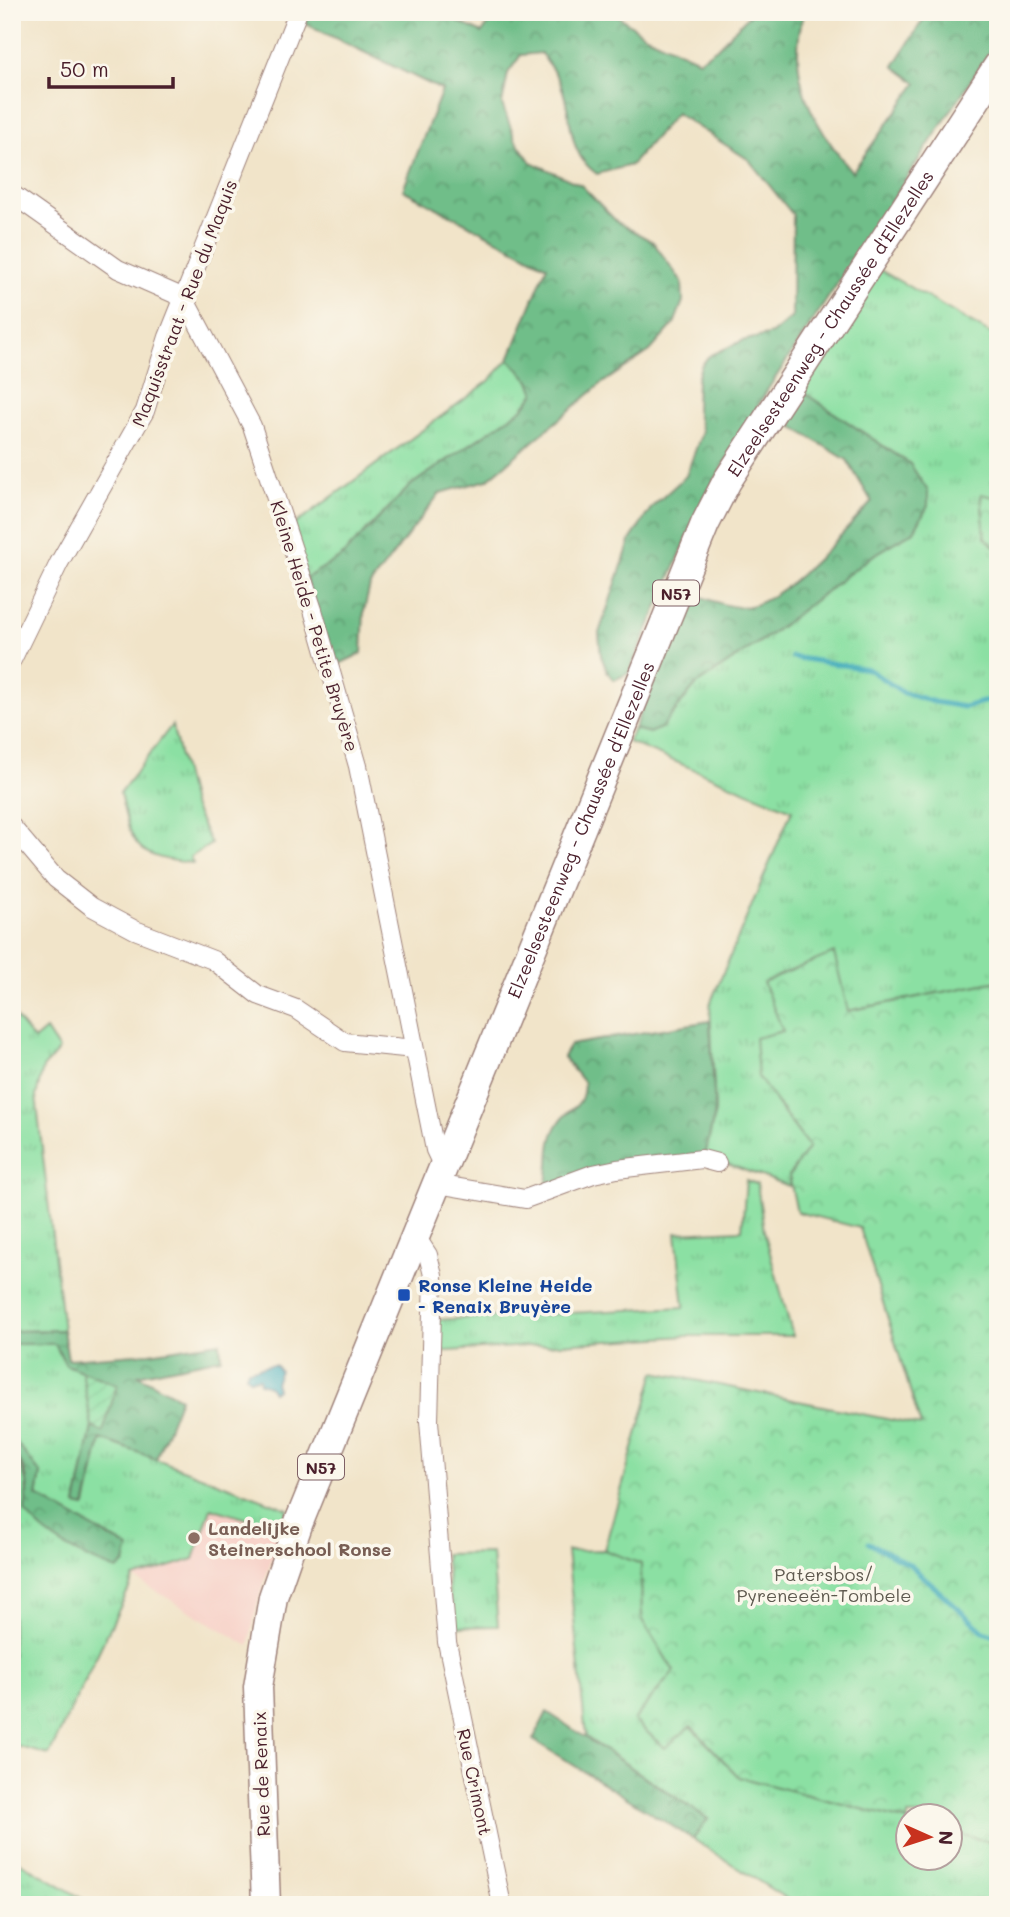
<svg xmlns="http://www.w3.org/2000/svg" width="1010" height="1917" font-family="Mali,sans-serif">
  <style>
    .built { fill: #f7d1c8 }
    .grass { fill: url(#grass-tufts); stroke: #6a8067; stroke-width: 2 }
    .forest { fill: url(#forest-crowns); stroke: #5d6e5a; stroke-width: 2 }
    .park { fill: url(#park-crowns); stroke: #6a8067; stroke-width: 2 }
    .garden { fill: url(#garden-furrows); stroke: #6a8067; stroke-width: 2 }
    .water { fill: #3caaba; stroke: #436472; stroke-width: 2 }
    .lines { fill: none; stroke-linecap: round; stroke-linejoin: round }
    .stream { stroke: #3caaba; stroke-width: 5 }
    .minor-casing { stroke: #9e827a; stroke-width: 20 }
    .primary-casing { stroke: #9e827a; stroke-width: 31 }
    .minor { stroke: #fff; stroke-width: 18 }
    .primary { stroke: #fff; stroke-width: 28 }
    .transit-dot { fill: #1a4fb4; stroke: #fbf7ec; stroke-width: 2.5 }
    .education-dot { fill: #8d6e63; stroke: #fbf7ec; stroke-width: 2.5 }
    .labels { text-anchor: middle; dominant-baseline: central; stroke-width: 7; stroke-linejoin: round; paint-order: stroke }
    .shield { fill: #fbf7ec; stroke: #7f6065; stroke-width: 2 }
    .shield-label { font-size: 16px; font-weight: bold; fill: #4a1f2b }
    .street-label { font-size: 18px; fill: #4a1f2b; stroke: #fbf7ec }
    .transit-label { font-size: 18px; font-weight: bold; fill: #164399; stroke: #fbf7ec; text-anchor: start }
    .education-label { font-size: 18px; font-weight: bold; fill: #785e54; stroke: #fbf7ec; text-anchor: start }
    .park-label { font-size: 18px; fill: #5e594f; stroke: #fbf7ec }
  </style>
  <defs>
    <pattern id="grass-tufts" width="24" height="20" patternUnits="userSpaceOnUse" patternTransform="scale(1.75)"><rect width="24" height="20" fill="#8be0a3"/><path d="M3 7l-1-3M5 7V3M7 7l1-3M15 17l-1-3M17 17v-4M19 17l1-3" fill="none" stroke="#79c08c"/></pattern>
    <pattern id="forest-crowns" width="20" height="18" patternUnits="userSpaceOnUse" patternTransform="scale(1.75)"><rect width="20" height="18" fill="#70be89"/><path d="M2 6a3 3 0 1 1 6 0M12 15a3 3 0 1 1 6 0" fill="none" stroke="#5e9a70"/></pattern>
    <pattern id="park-crowns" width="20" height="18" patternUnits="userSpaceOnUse" patternTransform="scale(1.75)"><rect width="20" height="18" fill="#8be0a3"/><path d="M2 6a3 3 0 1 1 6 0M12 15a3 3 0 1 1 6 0" fill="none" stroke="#79c08c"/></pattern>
    <pattern id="garden-furrows" width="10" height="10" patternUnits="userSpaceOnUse" patternTransform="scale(1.75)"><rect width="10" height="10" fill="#8be0a3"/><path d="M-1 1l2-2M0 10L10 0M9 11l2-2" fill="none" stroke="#79c08c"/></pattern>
  </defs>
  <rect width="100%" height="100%" fill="#fbf7ec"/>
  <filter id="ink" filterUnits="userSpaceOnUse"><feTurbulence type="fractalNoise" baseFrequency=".0143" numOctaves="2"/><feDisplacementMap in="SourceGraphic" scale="14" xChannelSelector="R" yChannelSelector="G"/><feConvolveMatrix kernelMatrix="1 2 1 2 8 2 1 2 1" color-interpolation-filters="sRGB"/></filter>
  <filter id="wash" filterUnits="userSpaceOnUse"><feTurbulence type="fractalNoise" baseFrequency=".00686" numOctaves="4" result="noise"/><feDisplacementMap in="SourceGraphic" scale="28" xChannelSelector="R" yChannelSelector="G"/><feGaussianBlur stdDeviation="1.57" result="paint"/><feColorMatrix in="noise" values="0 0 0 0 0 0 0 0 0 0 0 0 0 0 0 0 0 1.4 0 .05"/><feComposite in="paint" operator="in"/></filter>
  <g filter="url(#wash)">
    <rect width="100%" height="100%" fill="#f1e4c9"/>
    <polygon class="built" points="101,1438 288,1509 257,1605 249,1646 134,1578 74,1518"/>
    <g class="grass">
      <polygon points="880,270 998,338 998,498 981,495 985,536 998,550 998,981 847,1011 783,1031 775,1102 809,1147 789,1175 789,1186 705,1156 715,1111 710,1004 792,810 628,742 634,729 661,728 696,685 771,634 869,558 914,531 910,464 800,390"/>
      <polygon points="509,359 530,381 535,393 522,409 411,485 341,557 306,578 290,528 489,381"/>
      <path d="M172,725L192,804L211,844L190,857L193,863C135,858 132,846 120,793Z"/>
      <polygon points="12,1013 34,1040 46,1030 59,1050 43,1068 36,1096 63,1330 12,1331 12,1074 16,1073 12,1068"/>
      <polygon points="746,1180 757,1184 764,1231 793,1336 687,1336 433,1352 434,1320 684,1307 676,1233 742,1230"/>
      <path d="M12,1344H55L66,1365L82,1371L92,1427L76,1505L86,1506L101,1438L288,1509L280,1529L211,1508L194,1559L134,1578L49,1755L12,1745V1455C28,1474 28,1487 25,1512L80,1521L37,1496L41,1474L12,1437Z"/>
      <polygon points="604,1550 641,1563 642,1620 674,1671 634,1720 664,1748 690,1726 739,1777 908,1821 908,1857 950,1857 951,1832 998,1844 998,1905 796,1905 693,1839 708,1819 586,1737 567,1551"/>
      <polygon points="492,1553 498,1626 453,1627 445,1554"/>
      <polygon points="12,1857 93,1905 12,1905"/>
    </g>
    <g class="forest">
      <path d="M304,12H438L482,33L496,12H613L646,36L699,60L717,48L752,12H804C785,77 813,124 852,172L917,83L894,66L928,12H998V39L768,389L705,497L629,673L614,680L608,673L601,656L599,633L631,539L652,507L686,476L702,432L696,410L697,379L701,366L709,356L742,341L772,334L792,317L793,215L749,160L676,113L631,165L597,174C565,152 574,117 561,85C557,74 547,63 541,53L521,55L508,73L502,104L516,141L531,162L581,185L617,222L653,242L682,282L683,301L674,324L650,351L601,384L487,480L440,493L370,585L364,611L362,653L333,667L306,578L341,557L411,485L522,409L535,393L530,381L509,359L547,266L403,190L442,90L300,21Z"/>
      <path d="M800,390L910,464L928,491V506L914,531L869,558L771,634L696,685L661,728L649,733L634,729L689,592C705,598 725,607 742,607C781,607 845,530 872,502L847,460L780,419Z"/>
      <path d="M710,1021L715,1111L705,1156L546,1188C552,1164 545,1144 559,1123C571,1104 583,1111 584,1083L563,1057L570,1045Z"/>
      <polygon points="63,1330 68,1359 150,1353 220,1342 221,1358 138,1375 180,1398 156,1459 101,1439 85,1507 76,1505 92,1427 103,1431 117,1385 66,1365 55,1344 12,1344 12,1331"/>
      <path d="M12,1437L41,1474L37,1496L129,1548L125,1563L117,1570C82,1557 48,1542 25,1512C26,1499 30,1485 25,1472C18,1454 12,1461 12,1437Z"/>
      <polygon points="547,1712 708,1819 693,1839 533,1740"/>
    </g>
    <g class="park">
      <polygon points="981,494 998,498 998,550 985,537"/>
      <polygon points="834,953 848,1011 998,981 998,1265 993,1267 998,1283 998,1844 951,1832 950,1815 908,1815 908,1821 739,1777 691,1726 665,1748 634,1720 674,1671 642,1620 641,1564 604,1550 655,1372 921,1426 860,1228 797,1212 789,1176 809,1147 758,1077 755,1038 783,1031 763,982"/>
    </g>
    <polygon class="garden" points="82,1371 117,1385 103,1432 92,1427"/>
    <polygon class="water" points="270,1365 275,1365 280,1371 275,1382 277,1389 273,1392 269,1386 260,1383 259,1378 249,1379 246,1375 248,1370"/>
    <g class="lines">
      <g class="stream">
        <polyline points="792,657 868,669 904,693 934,702 964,707 998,698"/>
        <polyline points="869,1543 909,1564 984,1632 998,1637"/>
      </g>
    </g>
  </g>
  <g filter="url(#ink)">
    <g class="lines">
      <defs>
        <g id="minor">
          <polyline points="12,194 118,269 184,298 252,426 313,610 358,766 435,1150 443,1167"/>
          <polyline points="12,660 59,563 145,411 168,337 298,12"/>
          <polyline points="12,827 56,879 92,907 135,930 213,960 258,995 296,1009 345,1042 414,1049"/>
          <polyline points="437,1184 525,1199 593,1174 617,1169 702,1159 717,1163"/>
          <polyline points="415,1235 428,1255 433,1275 429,1421 447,1642 502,1905"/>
        </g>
        <g id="primary">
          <path id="s1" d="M266,1905L258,1687L273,1597L299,1522L705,524L727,481L998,66"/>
        </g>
      </defs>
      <use href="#minor" class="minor-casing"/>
      <use href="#primary" class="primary-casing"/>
      <use href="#minor" class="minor"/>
      <use href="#primary" class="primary"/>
    </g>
  </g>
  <rect class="transit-dot" x="397" y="1288" width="14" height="14" rx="3.5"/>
  <circle class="education-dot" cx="194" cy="1538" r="7"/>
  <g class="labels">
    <g class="shield">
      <rect x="653" y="580.5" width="46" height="25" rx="5"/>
      <rect x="298" y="1454.5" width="46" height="25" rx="5"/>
    </g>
    <g class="shield-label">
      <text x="676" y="593">N57</text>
      <text x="321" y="1467">N57</text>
    </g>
    <g class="street-label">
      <text transform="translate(184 303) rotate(-69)">Maquisstraat - Rue du Maquis</text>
      <text stroke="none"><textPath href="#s1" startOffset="1703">Elzeelsesteenweg - Chaussée d'Ellezelles</textPath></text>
      <text transform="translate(315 626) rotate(73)">Kleine Heide - Petite Bruyère</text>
      <text stroke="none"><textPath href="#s1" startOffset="1136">Elzeelsesteenweg - Chaussée d'Ellezelles</textPath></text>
      <text transform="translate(261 1774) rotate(-92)">Rue de Renaix</text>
      <text transform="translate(475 1782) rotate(78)">Rue Crimont</text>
    </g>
    <g class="transit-label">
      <text x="418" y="1285">Ronse Kleine Heide<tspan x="418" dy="21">- Renaix Bruyère</tspan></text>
    </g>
    <g class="education-label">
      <text x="208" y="1528">Landelijke<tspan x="208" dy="21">Steinerschool Ronse</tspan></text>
    </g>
    <g class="park-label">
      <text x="824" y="1574">Patersbos/<tspan x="824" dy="21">Pyreneeën-Tombele</tspan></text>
    </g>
  </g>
  <rect width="1010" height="1917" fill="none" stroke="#fbf7ec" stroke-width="42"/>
  <g transform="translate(929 1837) rotate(93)"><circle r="33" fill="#fbf7ec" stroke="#b4a19f" stroke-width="2"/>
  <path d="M0-5L12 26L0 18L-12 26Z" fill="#c8321e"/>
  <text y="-10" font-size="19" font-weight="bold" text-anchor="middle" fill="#4a1f2b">N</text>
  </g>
  <path d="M49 77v10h124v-10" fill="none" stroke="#4a1f2b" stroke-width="3.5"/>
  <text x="60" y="77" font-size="21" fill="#4a1f2b" stroke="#fbf7ec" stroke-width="5" paint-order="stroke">50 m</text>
</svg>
